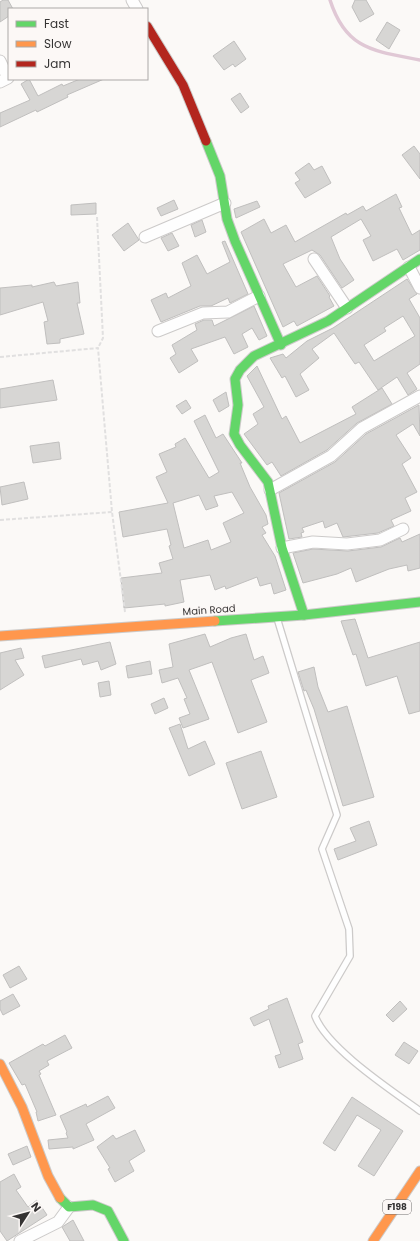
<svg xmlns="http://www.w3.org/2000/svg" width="420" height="1241" font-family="Poppins,sans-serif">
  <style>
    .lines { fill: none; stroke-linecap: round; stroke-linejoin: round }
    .stream { stroke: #e0c8d5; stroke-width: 3.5 }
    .building { fill: #d7d6d4; stroke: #c0bfbe; fill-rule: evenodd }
    .lane-casing { stroke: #cccac9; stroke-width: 8 }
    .street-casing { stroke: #cccac9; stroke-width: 13 }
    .fast-casing { stroke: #cccac9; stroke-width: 11 }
    .slow-casing { stroke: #cccac9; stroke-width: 11 }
    .jam-casing { stroke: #cccac9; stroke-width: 11 }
    .path { stroke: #e1e0e0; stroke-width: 2; stroke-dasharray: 4 2; stroke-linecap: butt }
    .lane { stroke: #fefefe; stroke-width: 5.5 }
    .street { stroke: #fefefe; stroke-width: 11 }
    .fast { stroke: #63d668; stroke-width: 9 }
    .slow { stroke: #ff974d; stroke-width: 9 }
    .jam { stroke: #b3261e; stroke-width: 9 }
    .labels { text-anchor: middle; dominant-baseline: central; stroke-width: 3; stroke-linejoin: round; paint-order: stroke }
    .shield { fill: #fcf8f6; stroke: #716e6e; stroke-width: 1 }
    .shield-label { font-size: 9px; font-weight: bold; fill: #353333 }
    .street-label { font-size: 10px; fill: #353333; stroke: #fcf8f6 }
  </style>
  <rect width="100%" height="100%" fill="#fbf9f7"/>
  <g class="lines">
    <path class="stream" d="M330,0C346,50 374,51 420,60"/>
  </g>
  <g class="building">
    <polygon points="3,0 8,0 13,9 9,9 9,16 0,22 0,2"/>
    <polygon points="355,0 366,0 374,14 360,22 352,7"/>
    <polygon points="387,22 400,30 389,49 376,40"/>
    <polygon points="234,41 246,59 235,67 233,64 224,70 213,56"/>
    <polygon points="29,79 38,96 62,84 63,86 80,79 104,79 67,95 68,97 37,112 36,110 0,127 0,113 30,100 21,84"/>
    <polygon points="240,93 249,107 241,113 231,99"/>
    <polygon points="414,146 420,154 420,179 402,155"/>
    <polygon points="309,163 314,170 322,166 331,183 305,198 295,183 300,180 295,173"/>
    <polygon points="396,194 402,207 399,208 412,235 420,230 420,250 403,260 397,249 373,261 363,240 371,236 361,219 331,237 340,259 354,280 342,288 320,255 312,250 283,264 296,287 317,276 330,296 329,297 334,306 297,326 294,321 283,327 241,232 264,219 271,233 286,225 295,242 346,213 347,215 363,206 366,211"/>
    <polygon points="174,200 178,209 161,216 157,208"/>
    <polygon points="257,201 260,207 236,218 234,209"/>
    <polygon points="96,203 96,214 71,215 71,205"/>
    <polygon points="202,220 206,232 195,237 191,225"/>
    <polygon points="128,223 139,240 124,251 112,235"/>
    <polygon points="172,233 179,246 168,251 161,238"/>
    <polygon points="225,241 248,294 230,303 228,298 211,306 200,306 161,322 151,300 166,293 168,298 191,286 182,263 197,255 207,274 230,262 222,242"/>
    <path d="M407,279L417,294L409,299L420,318V364L407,373L417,389L408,395L397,377L378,390L359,362L355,364L334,333L312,349L319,358L300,374L309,390L296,397L285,376L282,378L270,358L283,354L286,358L307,341L333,328ZM403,316L415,336L374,361L364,345L386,331L384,328Z"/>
    <polygon points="54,282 56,286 78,282 80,303 77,303 84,334 60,339 60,343 47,344 44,322 48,321 43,302 0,315 0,288 32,285 32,287"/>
    <polygon points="254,306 267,336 259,340 252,328 242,334 248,347 234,354 225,337 191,349 198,361 179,373 170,358 176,354 172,345 197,330 195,324 204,320 212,320 214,326"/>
    <polygon points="257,366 282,419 286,416 300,443 356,414 352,407 382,388 392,404 357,423 327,450 281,476 272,462 267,465 244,434 258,424 253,414 264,407 247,376"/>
    <polygon points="53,380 57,400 0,408 0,389"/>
    <polygon points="226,392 229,406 219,412 213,400"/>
    <polygon points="186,400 191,408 182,414 176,406"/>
    <polygon points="419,405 420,436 413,424 396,435 411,458 402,464 417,492 405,498 411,511 391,520 394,526 378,533 343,537 337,523 325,528 323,521 302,528 304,532 301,533 302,537 289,539 279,493 335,462 366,434"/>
    <path d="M205,415L216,438L223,434L242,463H240L250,487L266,515L268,524L262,527L266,533L262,535L275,556L286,590L274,594L271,583L260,586L257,577L226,589L225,586L215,590L210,575L180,580L184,602L165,606V604L124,608L121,578L162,573L159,563L173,559L169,546L171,545L167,529L123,537L119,512L168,503L156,477L167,472L159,454L176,447L175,444L185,438L209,478L219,472L194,421ZM232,492L244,513L223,523L231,542L211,550L208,540L184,548L173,503L199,495L206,510L218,506L214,496Z"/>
    <polygon points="59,442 61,459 33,463 30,446"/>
    <polygon points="24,482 28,499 2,505 0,487"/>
    <polygon points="420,534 420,568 408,571 407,565 389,569 356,582 351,568 337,574 303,583 293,553 313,549 348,551 381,547 400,538 402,542"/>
    <polygon points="355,619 368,658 420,642 420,711 409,714 397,676 366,686 356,654 353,655 341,621"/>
    <polygon points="205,634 210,647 231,638 246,634 254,660 263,656 269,673 251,680 267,722 238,733 212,662 189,670 209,719 183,728 179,718 190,714 184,699 187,698 178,678 162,683 159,670 173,667 169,644"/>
    <polygon points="110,642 116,664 101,670 98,661 83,665 81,659 45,668 42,656"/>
    <polygon points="21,648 24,658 15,660 24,675 0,690 0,653"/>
    <polygon points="150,661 152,674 128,678 126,666"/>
    <polygon points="314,667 318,687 328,712 347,706 374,797 343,806 314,709 306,690 304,691 298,672"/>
    <polygon points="109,681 111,695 100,697 98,683"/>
    <polygon points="164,698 168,708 155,714 151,704"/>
    <polygon points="180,724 188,749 205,741 215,764 189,776 169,728"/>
    <polygon points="261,751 277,797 242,809 226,763"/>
    <polygon points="369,821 377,845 338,860 334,849 356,841 350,828"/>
    <polygon points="19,966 27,979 10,988 3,975"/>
    <polygon points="13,994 20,1006 3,1015 0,1009 0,1001"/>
    <polygon points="287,998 303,1042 298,1044 303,1059 279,1068 275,1056 281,1054 269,1019 254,1026 250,1018 269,1009 268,1006"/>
    <polygon points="400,1001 407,1009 393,1022 386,1015"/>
    <polygon points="65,1035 72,1048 47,1061 49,1065 39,1071 41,1074 39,1075 56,1115 38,1121 36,1112 37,1112 25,1084 22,1085 9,1063 43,1044 45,1046"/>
    <polygon points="404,1042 418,1051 409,1064 395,1055"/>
    <polygon points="108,1096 115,1108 86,1124 94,1140 73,1149 73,1147 49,1149 48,1140 68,1138 66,1133 67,1132 60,1116 86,1104 87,1107"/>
    <polygon points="352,1097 403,1131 374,1176 358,1166 381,1130 357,1115 335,1151 323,1143"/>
    <polygon points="135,1130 145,1151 129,1161 134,1171 115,1182 108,1169 110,1168 97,1147 113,1135 116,1139"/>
    <polygon points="27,1146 31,1157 13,1165 8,1154"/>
    <polygon points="14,1174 21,1187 16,1190 28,1207 37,1200 47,1215 7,1241 0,1231 0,1182"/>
    <polygon points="73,1220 84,1241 70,1241 62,1227"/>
  </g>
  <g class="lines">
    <defs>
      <path id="lane" d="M277,618L337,815L322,849L349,929L350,956L315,1016C327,1048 391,1090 420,1111"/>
      <g id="street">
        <polyline points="132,0 137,9"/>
        <polyline points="0,61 8,78 0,82"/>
        <polyline points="145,237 225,203"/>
        <polyline points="314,259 347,308"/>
        <polyline points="409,267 420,288"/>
        <polyline points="158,331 203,313 228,312 259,296"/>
        <polyline points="270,490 331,456 362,428 420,396"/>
        <polyline points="282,548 313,542 347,544 380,540 403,529"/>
        <polyline points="20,1241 58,1222 69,1207"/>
      </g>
      <g id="fast">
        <polyline points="206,141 220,176 227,219 235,241 281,345"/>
        <polyline points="304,615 282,548 268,482 240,445 234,434 238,405 235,379 240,370 254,356 328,321 420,259"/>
        <polyline points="215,621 304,615 420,602"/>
        <polyline points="60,1198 69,1207 93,1205 108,1211 124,1241"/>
      </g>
      <g id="slow">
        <polyline points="0,636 215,621"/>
        <polyline points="0,1064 22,1107 48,1176 60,1198"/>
        <polyline points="373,1241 420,1171"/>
      </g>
      <polyline id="jam" points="147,26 183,85 206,141"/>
    </defs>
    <use href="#lane" class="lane-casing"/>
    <use href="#street" class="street-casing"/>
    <use href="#fast" class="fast-casing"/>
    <use href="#slow" class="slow-casing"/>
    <use href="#jam" class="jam-casing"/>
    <g class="path">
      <polyline points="97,217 103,338 98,348"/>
      <polyline points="0,357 98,348 112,512 125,612"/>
      <polyline points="0,520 112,512"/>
    </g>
    <use href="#lane" class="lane"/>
    <use href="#street" class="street"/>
    <use href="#fast" class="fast"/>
    <use href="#slow" class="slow"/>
    <use href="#jam" class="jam"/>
  </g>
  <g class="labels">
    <rect class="shield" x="383" y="1200" width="28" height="14" rx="3"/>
    <g class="shield-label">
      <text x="397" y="1207">F198</text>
    </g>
    <g class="street-label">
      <text transform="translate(209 610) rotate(-4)">Main Road</text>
    </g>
  </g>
  <rect x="8" y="8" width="140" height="72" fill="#fcf8f6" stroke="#aca9a8"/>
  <rect x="16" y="21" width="20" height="6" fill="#63d668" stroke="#aca9a8"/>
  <text x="44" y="28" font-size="12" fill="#353333">Fast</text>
  <rect x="16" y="41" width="20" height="6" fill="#ff974d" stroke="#aca9a8"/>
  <text x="44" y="48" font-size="12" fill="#353333">Slow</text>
  <rect x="16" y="61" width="20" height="6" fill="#b3261e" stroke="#aca9a8"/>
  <text x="44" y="68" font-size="12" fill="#353333">Jam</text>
  <g transform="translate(28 1213) rotate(54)" stroke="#fcf8f6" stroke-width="3" paint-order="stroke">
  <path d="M0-3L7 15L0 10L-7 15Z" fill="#353333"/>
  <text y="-6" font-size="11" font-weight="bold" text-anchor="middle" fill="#353333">N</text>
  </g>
</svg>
